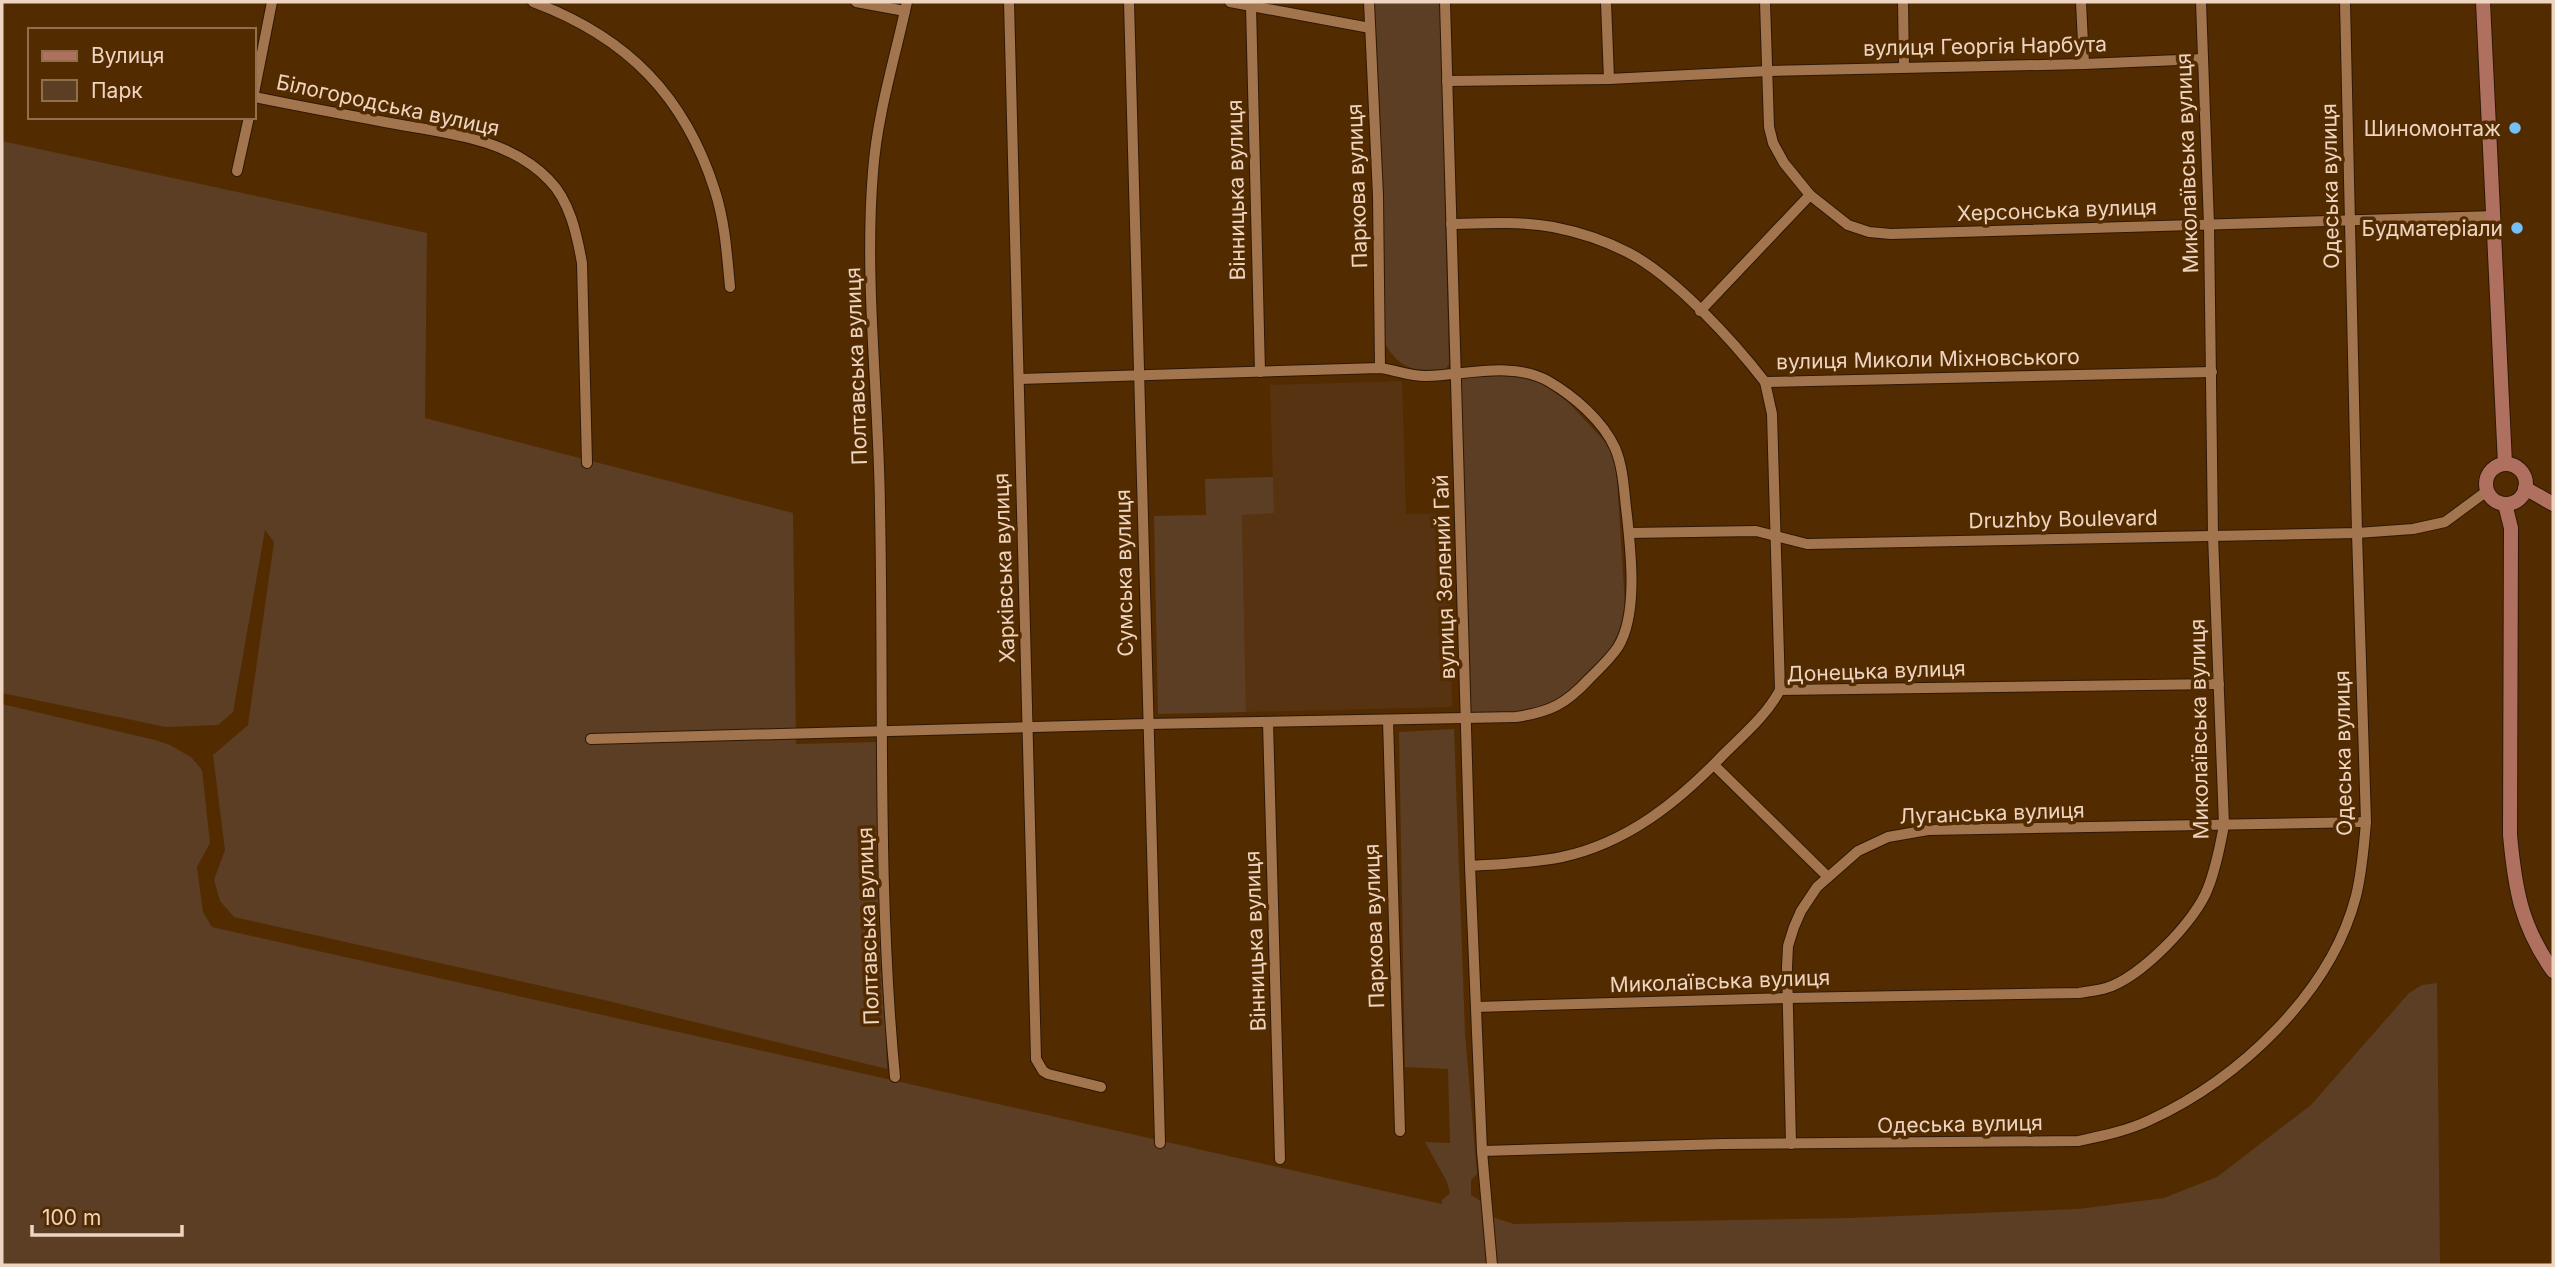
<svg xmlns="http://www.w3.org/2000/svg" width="2555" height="1267" font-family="Inter,sans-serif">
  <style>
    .built { fill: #573311 }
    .green { fill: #5b3e24 }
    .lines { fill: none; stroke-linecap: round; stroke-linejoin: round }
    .street-casing { stroke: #2e1805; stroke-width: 12 }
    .secondary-casing { stroke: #2e1805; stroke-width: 16 }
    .street { stroke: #a2754e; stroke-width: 10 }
    .secondary { stroke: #b0705f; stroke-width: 14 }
    .poi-dot { fill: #74c0f6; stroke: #532b00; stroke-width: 2.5 }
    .labels { text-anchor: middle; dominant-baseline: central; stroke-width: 7; stroke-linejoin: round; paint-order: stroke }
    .street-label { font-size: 21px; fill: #eed5c1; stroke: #532b00 }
    .poi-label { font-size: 21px; fill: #eed5c1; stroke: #532b00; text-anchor: end }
  </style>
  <rect width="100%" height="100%" fill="#532b00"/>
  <polygon class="built" points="1402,381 1406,514 1449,514 1452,707 1246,712 1242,514 1274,513 1270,385"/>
  <g class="green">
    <path d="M1374,2H1440L1449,364L1446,369C1416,371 1402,372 1385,344Z"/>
    <polygon points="2,141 427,233 425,418 793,513 796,744 877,742 887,1069 600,999 234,917 220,901 214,880 225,850 213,755 248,725 274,542 265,530 233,712 218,725 166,727 2,693"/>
    <polygon points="1508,371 1542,382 1568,402 1610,447 1616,463 1625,606 1621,627 1610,650 1562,697 1540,709 1468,719 1458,372"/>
    <polygon points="1273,477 1274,513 1242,515 1246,712 1158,714 1154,516 1206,515 1205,479"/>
    <polygon points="2,704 155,740 170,745 191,757 202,770 210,843 197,867 203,912 212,927 1442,1204 1442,1200 1450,1193 1447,1182 1425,1142 1450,1143 1448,1069 1405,1067 1399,732 1454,729 1465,1033 1477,1174 1471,1180 1471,1195 1482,1202 1483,1214 1514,1224 1850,1218 2078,1209 2164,1198 2217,1177 2311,1105 2409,993 2422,985 2437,983 2440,1265 2,1265"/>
  </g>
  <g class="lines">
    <defs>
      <g id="street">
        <path d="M533,2C627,37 685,96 715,191C725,222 727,255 730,287"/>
        <polyline points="856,2 905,11"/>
        <polyline points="1009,2 1036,1059 1043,1071 1048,1074 1101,1087"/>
        <polyline points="1129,2 1160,1143"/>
        <polyline points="1230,2 1370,28"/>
        <polyline points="1369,2 1378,196 1380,368"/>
        <polyline points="1445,2 1470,866 1482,1151 1492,1265"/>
        <polyline points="1606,2 1609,79"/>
        <polyline points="1765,2 1769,127 1773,143 1784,163 1810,195 1848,225 1869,232 1891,234 2495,216"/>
        <polyline points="1903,2 1904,67"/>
        <polyline points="2081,2 2084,64"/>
        <polyline points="1251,6 1260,372"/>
        <polyline points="1447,81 1609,79 1768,71 2084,64 2203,59"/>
        <polyline points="254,93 272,2"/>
        <path d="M254,97C298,106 341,114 385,122C442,133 507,136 549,180C570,201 577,235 582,263L587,463"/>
        <polyline points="237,171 249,117"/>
        <path d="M1451,224C1485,223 1519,221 1553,227C1579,232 1606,241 1629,253C1675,277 1734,342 1765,382L2212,372"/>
        <polyline points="1700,311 1810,195"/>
        <polyline points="1765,382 1772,414 1780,690"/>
        <polyline points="1629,533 1756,531 1807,544 2357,533 2413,529 2445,522 2487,491"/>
        <polyline points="1388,720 1400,1131"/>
        <polyline points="1268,722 1280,1159"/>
        <path d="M591,739L1147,724L1516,717C1550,712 1566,704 1589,679C1599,669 1610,659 1618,647C1638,615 1631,553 1627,516C1624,494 1624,469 1615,448C1603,421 1574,396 1548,381C1512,361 1466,375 1427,376C1412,377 1396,370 1380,368L1019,379"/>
        <polyline points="1714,765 1828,877"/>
        <path d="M1470,866C1501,864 1532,863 1562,857C1627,843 1678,802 1723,755C1743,735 1766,716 1780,690L2219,684"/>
        <path d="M1476,1007L1788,998L2079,993C2088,991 2097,991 2106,988C2140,978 2196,921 2208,888C2216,868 2220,847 2224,825L2213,535L2209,225L2201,2"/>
        <path d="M895,1077C877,888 884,697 880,508C879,398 864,281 873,172C877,115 895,58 907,2"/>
        <polyline points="1791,1144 1787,967 1788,946 1794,927 1801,911 1817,887 1858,851 1888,837 1928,830 2366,822"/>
        <path d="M1482,1151L1723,1144L2078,1141C2102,1136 2127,1131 2150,1120C2239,1079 2331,993 2356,896C2362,872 2364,846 2366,822L2357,533L2345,2"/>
      </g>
      <g id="secondary">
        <polyline points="2483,2 2505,464"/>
        <circle cx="2506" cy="484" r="20"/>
        <polyline points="2525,488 2553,504"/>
        <path d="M2505,504L2511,528L2510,835C2515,889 2521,926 2553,971"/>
      </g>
    </defs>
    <use href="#street" class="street-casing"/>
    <use href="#secondary" class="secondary-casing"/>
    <use href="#street" class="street"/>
    <use href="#secondary" class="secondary"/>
  </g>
  <g class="poi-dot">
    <circle cx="2515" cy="128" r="7"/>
    <circle cx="2517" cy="228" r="7"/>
  </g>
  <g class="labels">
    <g class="street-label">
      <text transform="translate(1985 46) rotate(-1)">вулиця Георгія Нарбута</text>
      <text transform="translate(388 105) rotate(12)">Білогородська вулиця</text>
      <text transform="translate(2187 163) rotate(-92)">Миколаївська вулиця</text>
      <text transform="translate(1357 186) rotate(-92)">Паркова вулиця</text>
      <text transform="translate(2330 186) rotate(-91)">Одеська вулиця</text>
      <text transform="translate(1236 190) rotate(-91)">Вінницька вулиця</text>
      <text transform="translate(2057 210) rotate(-2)">Херсонська вулиця</text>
      <text transform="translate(1928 359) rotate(-1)">вулиця Миколи Міхновського</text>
      <text transform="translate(856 366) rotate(-92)">Полтавська вулиця</text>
      <text transform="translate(2063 519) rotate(-1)">Druzhby Boulevard</text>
      <text transform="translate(1004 568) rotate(-92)">Харківська вулиця</text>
      <text transform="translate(1124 573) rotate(-91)">Сумська вулиця</text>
      <text transform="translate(1444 577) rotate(-92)">вулиця Зелений Гай</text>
      <text transform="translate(1876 671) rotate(-2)">Донецька вулиця</text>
      <text transform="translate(2199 729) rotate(-91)">Миколаївська вулиця</text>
      <text transform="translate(2343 753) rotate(-91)">Одеська вулиця</text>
      <text transform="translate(1992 813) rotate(-2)">Луганська вулиця</text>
      <text transform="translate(868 926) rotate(-92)">Полтавська вулиця</text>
      <text transform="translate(1374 926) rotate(-92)">Паркова вулиця</text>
      <text transform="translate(1255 941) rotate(-92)">Вінницька вулиця</text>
      <text transform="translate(1720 981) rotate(-2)">Миколаївська вулиця</text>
      <text transform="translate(1960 1124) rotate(-1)">Одеська вулиця</text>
    </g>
    <g class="poi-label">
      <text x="2501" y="128">Шиномонтаж</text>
      <text x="2503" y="228">Будматеріали</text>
    </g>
  </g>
  <rect width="2555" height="1267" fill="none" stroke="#eed5c1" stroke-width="7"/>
  <rect x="28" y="28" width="228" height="91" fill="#532b00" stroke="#916f4d" stroke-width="2"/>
  <rect x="42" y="51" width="35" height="10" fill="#b0705f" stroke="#916f4d" stroke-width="2"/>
  <text x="91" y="63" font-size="21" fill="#eed5c1">Вулиця</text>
  <rect x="42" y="80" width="35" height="21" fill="#5b3e24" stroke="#916f4d" stroke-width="2"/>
  <text x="91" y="98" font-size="21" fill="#eed5c1">Парк</text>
  <path d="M32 1225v10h150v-10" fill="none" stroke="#eed5c1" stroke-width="3.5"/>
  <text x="42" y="1225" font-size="21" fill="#eed5c1" stroke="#532b00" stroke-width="5" paint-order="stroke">100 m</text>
</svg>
